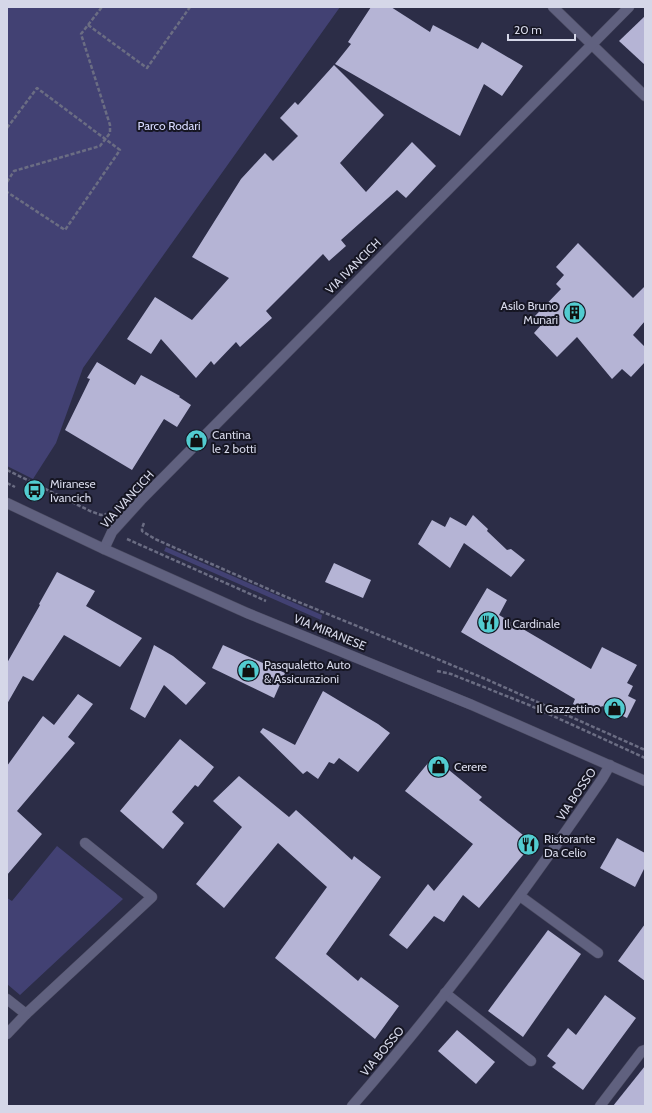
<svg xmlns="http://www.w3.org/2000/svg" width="652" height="1113" font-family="Cabin,sans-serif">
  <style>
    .green { fill: #424173 }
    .building { fill: #b5b4d5 }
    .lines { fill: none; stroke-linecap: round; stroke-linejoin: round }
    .service-casing { stroke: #4b4b61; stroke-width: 11 }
    .minor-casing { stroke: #4b4b61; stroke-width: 11 }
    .tertiary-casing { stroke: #4b4b61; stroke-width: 11 }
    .path { stroke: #6b6d83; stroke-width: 2.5; stroke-dasharray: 4 2; stroke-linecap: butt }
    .service { stroke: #60617f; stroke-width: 10 }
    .minor { stroke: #60617f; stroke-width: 10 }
    .tertiary { stroke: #60617f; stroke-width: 10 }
    .labels { text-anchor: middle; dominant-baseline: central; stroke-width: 4; stroke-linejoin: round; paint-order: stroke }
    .park-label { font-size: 12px; fill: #d8daff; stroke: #161623 }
    .street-label { font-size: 12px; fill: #d5d7e8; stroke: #161623 }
    .poi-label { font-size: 12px; fill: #d5d7e8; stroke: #161623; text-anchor: start }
  </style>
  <rect width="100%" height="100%" fill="#2c2d47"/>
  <g class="green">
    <polygon points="7,7 340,7 83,368 56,443 33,479 7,466"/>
    <polygon points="166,547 322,615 321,620 164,551"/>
    <polygon points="57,846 123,899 20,995 7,984 7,898 12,901"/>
  </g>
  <g class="building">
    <polygon points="371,7 391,7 430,32 433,25 478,49 482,42 523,66 502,96 484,84 460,136 335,64 351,44 348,42"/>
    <polygon points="645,16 645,65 619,41"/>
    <polygon points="334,65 384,115 340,163 366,192 412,142 436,166 406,198 397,190 341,240 346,246 329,261 323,254 266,311 272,318 240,347 236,342 214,365 211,361 196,378 161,339 151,354 127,339 155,297 192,320 229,278 192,257 241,179 265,153 273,161 298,136 280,118 295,102 298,105"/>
    <polygon points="578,243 633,298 645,286 645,321 633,335 645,347 645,362 631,377 622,369 612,379 577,337 557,357 534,333 542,324 534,317 561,289 556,284 564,275 556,267"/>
    <polygon points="97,362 135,385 141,375 180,396 179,397 191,405 177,427 164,419 132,470 65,430 90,379 87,378"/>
    <polygon points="473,515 488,529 487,531 507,550 511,549 525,560 511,577 464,543 450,568 418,544 432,520 445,527 450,517 466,526"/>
    <polygon points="334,563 371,580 363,598 325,582"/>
    <polygon points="57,572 95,591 86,606 142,638 120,667 64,635 33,681 23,676 7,704 7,663 40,605 39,604"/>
    <polygon points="487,588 507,600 499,615 591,669 602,647 637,665 627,683 633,686 628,696 636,700 627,718 602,706 594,714 573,704 575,699 461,632"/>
    <polygon points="154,645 173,656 206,683 186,705 164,685 145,718 130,709"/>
    <polygon points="223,645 285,673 274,698 212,668"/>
    <polygon points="323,691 378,724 390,733 358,772 339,758 334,764 329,762 318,779 307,771 303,774 260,732 263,728 295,745"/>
    <polygon points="78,694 93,704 68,737 75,743 17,811 42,834 7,875 7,766 43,716 54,725"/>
    <polygon points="180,739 214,767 198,787 195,785 172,812 184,823 163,849 120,811"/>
    <polygon points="433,757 482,797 479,800 533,843 479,908 463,895 444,922 434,916 407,949 389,935 428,884 434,891 473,844 405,791"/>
    <polygon points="239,776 289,817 296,810 352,860 354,856 381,877 326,954 358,981 361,977 399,1006 375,1039 275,958 327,887 278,843 224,908 196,884 242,827 213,801"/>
    <polygon points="617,838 645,853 645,867 635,887 600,868"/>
    <polygon points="645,924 645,981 618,961"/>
    <polygon points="548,930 581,954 523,1037 488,1011"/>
    <polygon points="605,995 636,1018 583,1090 552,1067 556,1063 547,1056 568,1028 576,1035"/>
    <polygon points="457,1030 495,1062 476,1084 438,1051"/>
    <polygon points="645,1066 645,1106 613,1106"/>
  </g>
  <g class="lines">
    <defs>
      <polyline id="service" points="600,1106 642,1051 645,1050"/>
      <g id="minor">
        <polyline points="553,7 645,96"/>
        <polyline points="104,549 112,532 141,500 629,7"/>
        <polyline points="520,896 598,953"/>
        <polyline points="445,993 531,1061"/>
        <polyline points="7,999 26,1014 152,897 85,843"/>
        <polyline points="7,1034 26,1014"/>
        <path d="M352,1106C442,1003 525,892 602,779L610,765"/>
      </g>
      <polyline id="tertiary" points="7,503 104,549 247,613 472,705 645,781"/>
    </defs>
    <use href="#service" class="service-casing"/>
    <use href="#minor" class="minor-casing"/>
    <use href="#tertiary" class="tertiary-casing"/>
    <g class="path">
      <polyline points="88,25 147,68 190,7"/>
      <polyline points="7,128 37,88 120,150 65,230 7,192"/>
      <polyline points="7,182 14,171 100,146 110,133 110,125 81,34 102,7"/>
      <polyline points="7,470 90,511 101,515 106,514"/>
      <polyline points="7,483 15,487"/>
      <polyline points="144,523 142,528 142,531 155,539 284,596 488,680 645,750"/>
      <polyline points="127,539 266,601"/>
      <polyline points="437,671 451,674 529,705 645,758"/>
    </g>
    <use href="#service" class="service"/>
    <use href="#minor" class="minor"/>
    <use href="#tertiary" class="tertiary"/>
  </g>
  <defs>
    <symbol id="building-disc" viewBox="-11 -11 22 22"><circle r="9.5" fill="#52ccd0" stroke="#161623"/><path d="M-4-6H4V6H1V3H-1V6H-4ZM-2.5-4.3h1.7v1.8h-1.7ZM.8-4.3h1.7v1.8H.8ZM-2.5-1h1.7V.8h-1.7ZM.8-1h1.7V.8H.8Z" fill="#111"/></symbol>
    <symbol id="shop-disc" viewBox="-11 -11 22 22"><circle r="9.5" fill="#52ccd0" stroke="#161623"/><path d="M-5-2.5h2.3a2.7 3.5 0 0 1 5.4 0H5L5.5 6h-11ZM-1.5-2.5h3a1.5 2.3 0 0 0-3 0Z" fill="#111"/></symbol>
    <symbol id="bus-disc" viewBox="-11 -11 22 22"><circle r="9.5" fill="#52ccd0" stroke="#161623"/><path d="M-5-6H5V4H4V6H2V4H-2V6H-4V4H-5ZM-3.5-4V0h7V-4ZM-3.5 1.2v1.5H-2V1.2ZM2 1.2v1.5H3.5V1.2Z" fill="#111"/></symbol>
    <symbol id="restaurant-disc" viewBox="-11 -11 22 22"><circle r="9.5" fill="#52ccd0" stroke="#161623"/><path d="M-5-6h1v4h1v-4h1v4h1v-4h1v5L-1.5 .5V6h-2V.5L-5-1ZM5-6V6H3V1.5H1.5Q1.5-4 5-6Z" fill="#111"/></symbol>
  </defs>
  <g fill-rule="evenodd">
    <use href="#building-disc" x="562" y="300" width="25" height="25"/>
    <use href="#shop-disc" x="184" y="428" width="25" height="25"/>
    <use href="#bus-disc" x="22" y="478" width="25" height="25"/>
    <use href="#restaurant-disc" x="476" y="610" width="25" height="25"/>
    <use href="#shop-disc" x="236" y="658" width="25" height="25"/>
    <use href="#shop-disc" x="602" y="696" width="25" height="25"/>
    <use href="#shop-disc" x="426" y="754" width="25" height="25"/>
    <use href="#restaurant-disc" x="516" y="832" width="25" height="25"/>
  </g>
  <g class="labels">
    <g class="park-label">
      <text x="169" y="125">Parco Rodari</text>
    </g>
    <g class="street-label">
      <text transform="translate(353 266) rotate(-45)">VIA IVANCICH</text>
      <text transform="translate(127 499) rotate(-48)">VIA IVANCICH</text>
      <text transform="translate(330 632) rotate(22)">VIA MIRANESE</text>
      <text transform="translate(576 794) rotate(-56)">VIA BOSSO</text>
      <text transform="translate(382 1051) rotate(-50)">VIA BOSSO</text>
    </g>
    <g class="poi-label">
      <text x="558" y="305" text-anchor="end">Asilo Bruno<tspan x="558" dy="14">Munari</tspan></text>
      <text x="212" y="434">Cantina<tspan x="212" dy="14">le 2 botti</tspan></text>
      <text x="50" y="483">Miranese<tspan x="50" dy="14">Ivancich</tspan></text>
      <text x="504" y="623">Il Cardinale</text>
      <text x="264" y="664">Pasqualetto Auto<tspan x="264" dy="14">&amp; Assicurazioni</tspan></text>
      <text x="600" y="708" text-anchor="end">Il Gazzettino</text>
      <text x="454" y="766">Cerere</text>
      <text x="544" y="838">Ristorante<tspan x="544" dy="14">Da Celio</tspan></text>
    </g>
  </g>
  <rect width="652" height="1113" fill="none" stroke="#d5d7e8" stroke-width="16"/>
  <path d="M508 34v6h67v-6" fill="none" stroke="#d5d7e8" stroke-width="2"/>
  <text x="514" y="34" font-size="12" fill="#d5d7e8" stroke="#161623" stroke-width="3" paint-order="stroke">20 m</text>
</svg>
